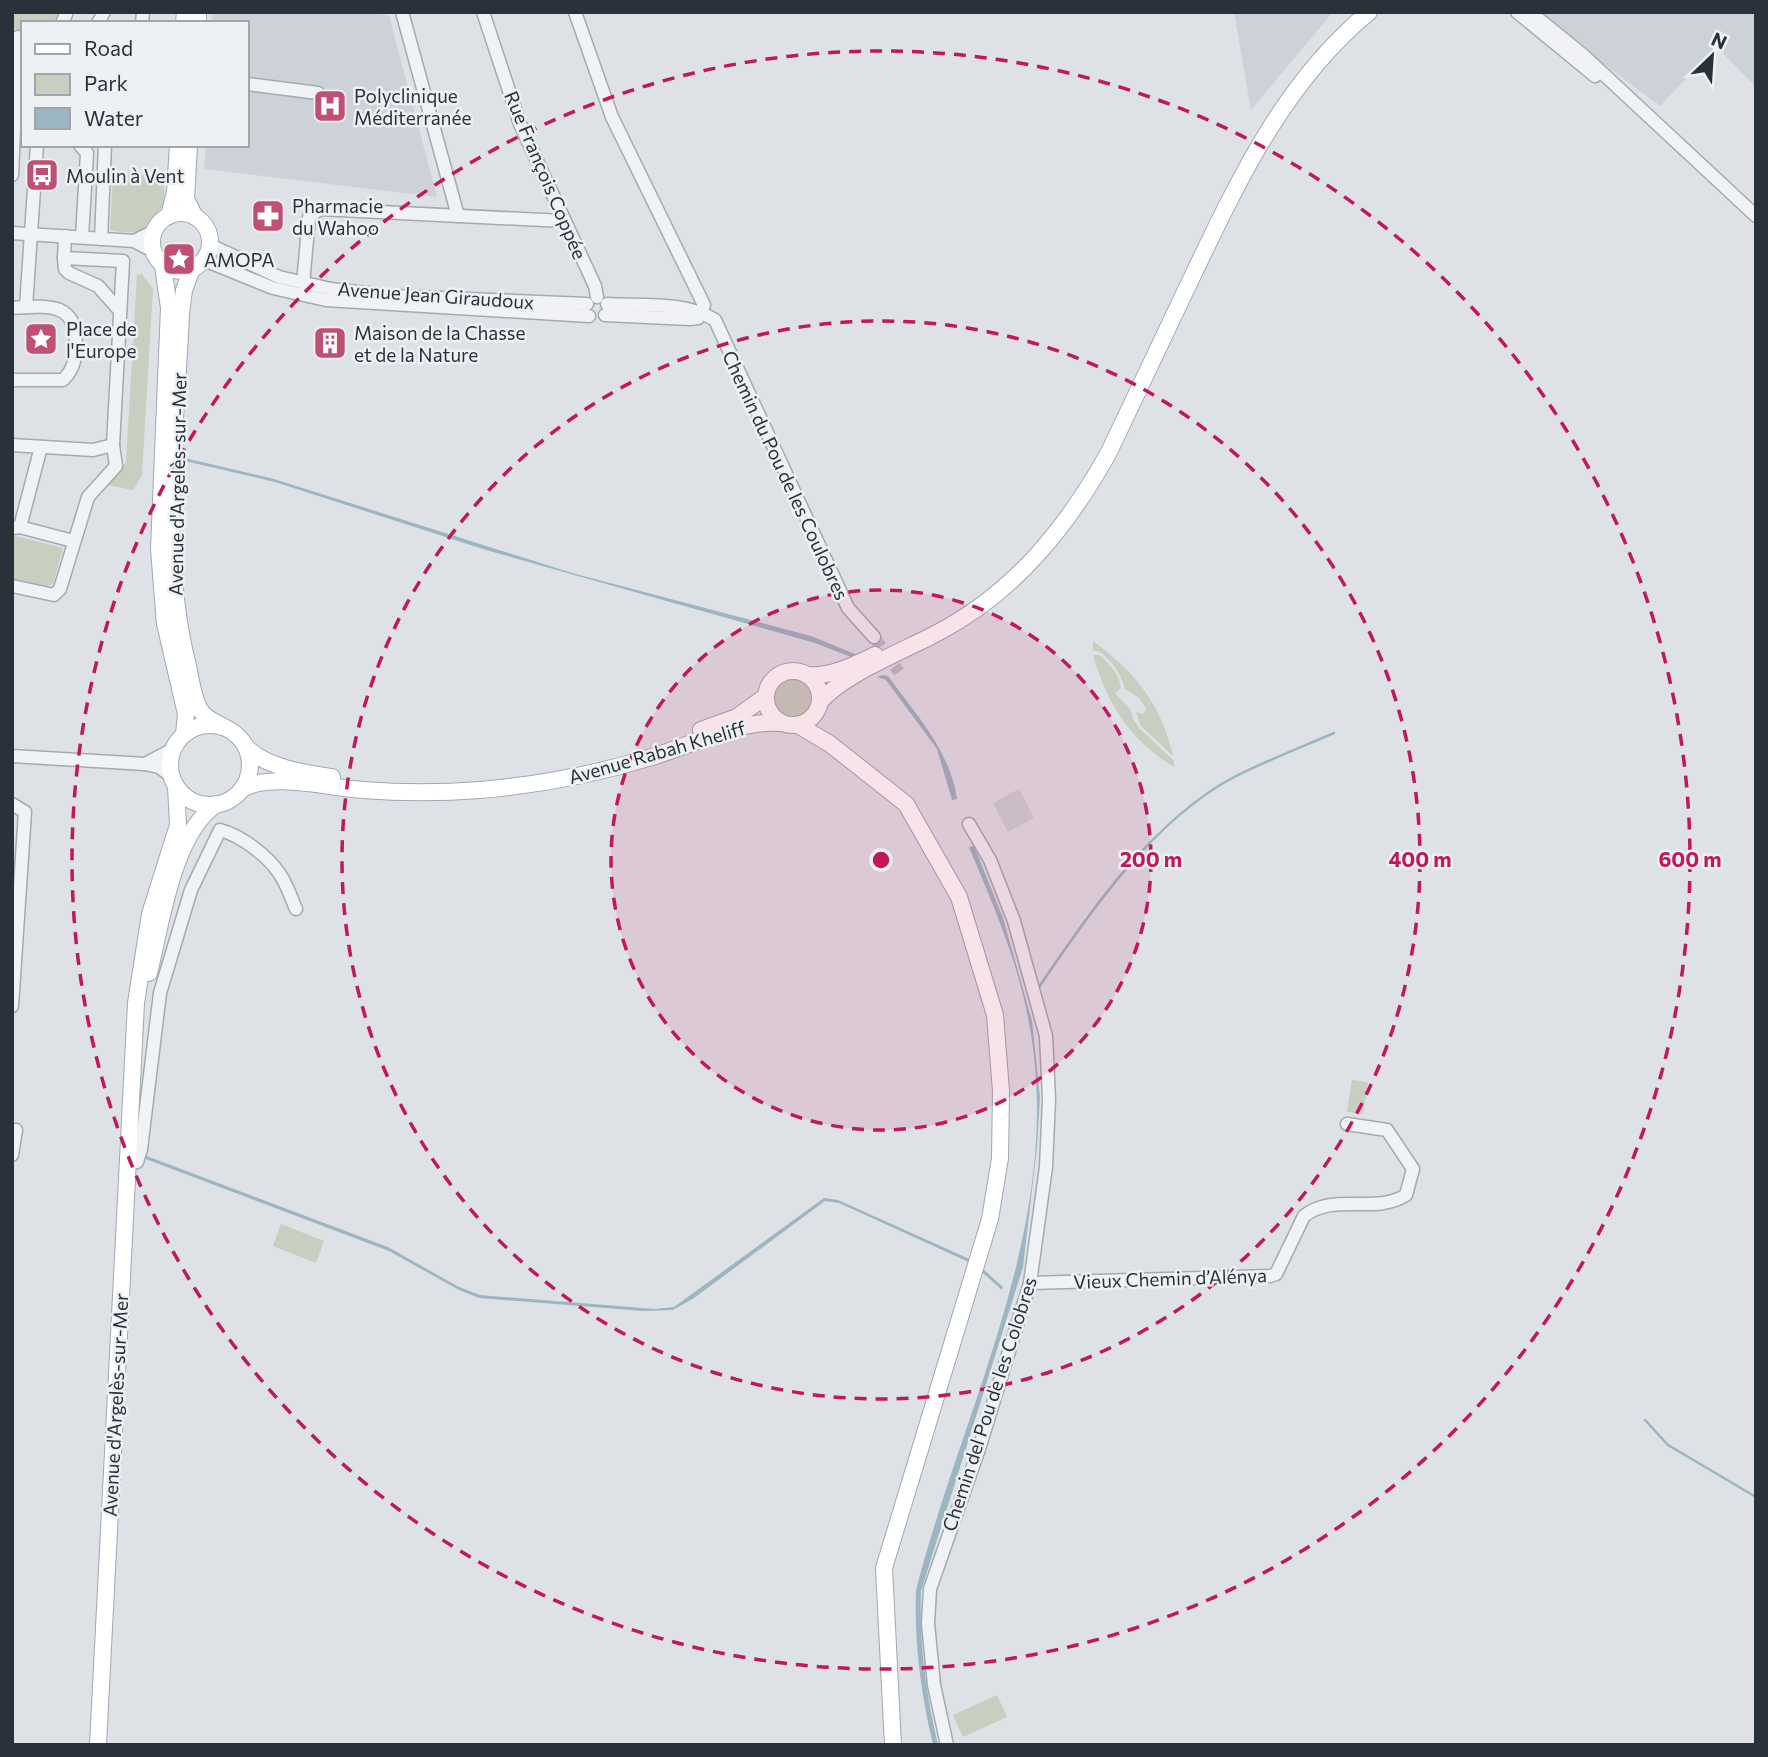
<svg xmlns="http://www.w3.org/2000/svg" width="1768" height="1757" font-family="Commissioner,sans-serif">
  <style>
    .built { fill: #ccd2d7 }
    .green { fill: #c6cfc0 }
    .water { fill: #9cb5c2 }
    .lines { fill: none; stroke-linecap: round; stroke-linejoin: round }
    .stream { stroke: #9cb5c2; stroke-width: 2.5 }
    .minor-tunnel { stroke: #babfc4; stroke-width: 12; stroke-dasharray: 12 6; stroke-linecap: butt }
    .minor-casing { stroke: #a4aaaf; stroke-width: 15 }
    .major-casing { stroke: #9fa9b0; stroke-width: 18 }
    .minor { stroke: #f0f2f5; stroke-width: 12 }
    .major { stroke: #fff; stroke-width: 16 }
    .ring { fill: none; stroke: #c2185b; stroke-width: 3.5; stroke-dasharray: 12 9 }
    .labels { text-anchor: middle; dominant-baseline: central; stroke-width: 5; stroke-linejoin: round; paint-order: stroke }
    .poi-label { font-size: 19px; fill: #29323b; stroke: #edf1f4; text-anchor: start }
    .street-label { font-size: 19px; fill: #29323b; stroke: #edf1f4 }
    .centre { fill: #c2185b; stroke: #edf1f4; stroke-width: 3.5 }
    .ring-label { font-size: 21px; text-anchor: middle; font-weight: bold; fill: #c2185b; stroke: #edf1f4; stroke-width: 5; stroke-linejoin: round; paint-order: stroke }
  </style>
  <rect width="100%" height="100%" fill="#dee2e6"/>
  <g class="built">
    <polygon points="213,12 372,12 389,16 437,197 204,169 206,145 247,145 247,23 212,23"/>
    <polygon points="1234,12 1333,12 1251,110"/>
    <polygon points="1534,12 1756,12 1756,87 1716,46 1660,106"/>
    <polygon points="1019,789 1034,818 1008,832 993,803"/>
  </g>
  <g class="green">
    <polygon points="12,12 61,12 55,23 23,23 23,33 12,27"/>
    <path d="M113,175H163L165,204C145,228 142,237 110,230Z"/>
    <polygon points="142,274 153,289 142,475 133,490 107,485 126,462 137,275"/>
    <polygon points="12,535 63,548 53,584 43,587 12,579"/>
    <path d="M1093,641C1134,671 1162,705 1173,756L1141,726L1136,712L1144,714L1146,708L1139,698L1125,689C1120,672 1113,661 1098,651H1093Z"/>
    <path d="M1093,655H1100C1110,665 1119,673 1121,688L1115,693L1131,710L1133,719L1140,729L1174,761V767C1130,740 1107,704 1093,655Z"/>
    <circle cx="793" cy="699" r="20"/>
    <polygon points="1352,1080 1368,1082 1363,1114 1347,1112"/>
    <polygon points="281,1224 324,1241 316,1263 273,1246"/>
    <polygon points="997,1695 1007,1717 963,1737 953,1715"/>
  </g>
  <g class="water">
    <polygon points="172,455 274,479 572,573 811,636 855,654 851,657 815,643 486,550 275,482 172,458"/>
    <path d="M882,675L888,676C916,715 950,750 957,799L952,800L937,749L886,680L877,677Z"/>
    <path d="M974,846L1003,918L1032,1021L1040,1097L1037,1147L1023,1267L921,1591C919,1643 926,1694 938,1745H933C921,1694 914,1642 916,1590C964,1403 1068,1217 1028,1018C1017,959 992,902 969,847Z"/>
    <polygon points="144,1155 388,1247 457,1286 480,1295 655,1309 674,1307 824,1198 838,1200 974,1261 1003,1287 1002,1290 973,1264 839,1203 825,1201 694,1298 673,1310 643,1311 479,1298 459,1290 389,1251 143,1158"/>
  </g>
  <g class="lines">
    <g class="stream">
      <path d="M1037,990C1088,914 1153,819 1236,776C1268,760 1302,747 1334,733"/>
      <polyline points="1645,1420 1668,1445 1756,1497"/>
    </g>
    <polyline class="minor-tunnel" points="874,637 899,672"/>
    <defs>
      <g id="minor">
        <polyline points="402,12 458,216"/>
        <polyline points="483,12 520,124 595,286 597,297"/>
        <polyline points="575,12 612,117 704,305 698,318 690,319 605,315"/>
        <polyline points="1517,12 1595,76"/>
        <polyline points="1530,12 1583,55 1756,216"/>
        <polyline points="62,23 67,12"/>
        <polyline points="98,23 104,12"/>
        <polyline points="142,23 143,12"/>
        <polyline points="247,84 318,93"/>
        <polyline points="80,145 87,153 82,237"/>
        <polyline points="12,175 18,37"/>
        <polyline points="12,233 134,241 153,251"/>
        <polyline points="101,239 105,145"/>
        <polyline points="134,241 154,231"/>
        <polyline points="210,245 279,277 331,289 392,296 587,304"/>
        <polyline points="64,258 65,269 69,273 98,286 120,311"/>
        <polyline points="204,260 273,288 326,300 589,316"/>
        <polyline points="303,284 309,217 320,209 563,221"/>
        <path d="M607,304C641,306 686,301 715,320L848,608L874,637"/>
        <polyline points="26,307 37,145"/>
        <path d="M12,308C47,306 77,301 76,345C75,360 74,369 63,380H12"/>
        <polyline points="12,445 93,450 113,445 123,261 64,258 65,236"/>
        <polyline points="20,527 41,447"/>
        <polyline points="13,528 20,527 73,541"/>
        <polyline points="12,586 54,595 60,589 88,497 116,466 113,445"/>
        <polyline points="12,756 145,764"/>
        <polyline points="171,776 159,767 145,764 173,749"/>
        <polyline points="12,804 25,812 12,1006"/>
        <polyline points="12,1155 16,1130"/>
        <path d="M137,1162L141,1149L160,993L191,890L220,830C240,835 268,856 279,873C287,884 291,898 296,909"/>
        <path d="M1030,1283L1270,1276L1276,1274L1304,1216C1335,1192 1374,1215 1406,1195L1413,1169L1387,1130L1347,1124"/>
        <polyline points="947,1745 934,1685 928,1623 930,1589 979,1449 1030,1283 1046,1167 1049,1099 1046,1036 1014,921 990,860 969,824"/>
      </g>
      <g id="major">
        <polyline points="184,23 185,12"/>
        <polyline points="198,23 198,12"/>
        <polyline points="189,145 186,199 195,217"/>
        <circle cx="181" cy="242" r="29"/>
        <polyline points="169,216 175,192 178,145"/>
        <polyline points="163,266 169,308 159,549 165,624 186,714 184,734"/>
        <path d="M192,269L184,290L181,314C176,430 159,552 188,666C191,680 193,696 199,708C204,718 215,722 224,727"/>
        <circle cx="793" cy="698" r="27"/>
        <path d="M808,675C831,677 854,665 875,655"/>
        <path d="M820,702C843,674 906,650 939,632C1015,592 1068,526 1109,452C1137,393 1165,334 1193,275C1239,179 1285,81 1369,12"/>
        <polyline points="798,725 830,744 906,804 959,897 995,1015 1001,1091 1000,1158 990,1219 884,1568 893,1745"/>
        <circle cx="210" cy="765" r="40"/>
        <polyline points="701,730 737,717 766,696"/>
        <path d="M246,747C267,768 304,773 332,777"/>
        <path d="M242,789C272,772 329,788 363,790C402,793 441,793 480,790C539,785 596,774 652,757C692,745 738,720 780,723"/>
        <path d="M149,973C161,925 173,832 217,804"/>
        <polyline points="98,1745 136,1003 150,914 178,825 176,786"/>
      </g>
    </defs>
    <use href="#minor" class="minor-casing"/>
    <use href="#major" class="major-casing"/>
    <use href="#minor" class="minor"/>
    <use href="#major" class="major"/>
  </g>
  <circle cx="881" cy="860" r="270" fill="#c2185b" fill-opacity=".12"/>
  <g class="ring">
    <circle cx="881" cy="860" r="270"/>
    <circle cx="881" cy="860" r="539"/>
    <circle cx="881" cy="860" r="809"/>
  </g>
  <defs>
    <symbol id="hospital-square" viewBox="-11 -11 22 22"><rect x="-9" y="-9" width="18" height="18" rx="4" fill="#bf4f73" stroke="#edf1f4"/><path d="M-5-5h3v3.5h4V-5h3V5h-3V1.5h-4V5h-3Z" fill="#fff"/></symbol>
    <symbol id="bus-square" viewBox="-11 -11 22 22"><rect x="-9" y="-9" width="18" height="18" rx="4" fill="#bf4f73" stroke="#edf1f4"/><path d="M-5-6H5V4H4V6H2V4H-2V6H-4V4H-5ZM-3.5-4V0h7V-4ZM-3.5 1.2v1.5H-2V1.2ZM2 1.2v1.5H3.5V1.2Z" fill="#fff"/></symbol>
    <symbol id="pharmacy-square" viewBox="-11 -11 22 22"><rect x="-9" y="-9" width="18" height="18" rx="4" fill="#bf4f73" stroke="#edf1f4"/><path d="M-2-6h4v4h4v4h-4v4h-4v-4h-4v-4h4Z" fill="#fff"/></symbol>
    <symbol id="sight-square" viewBox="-11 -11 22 22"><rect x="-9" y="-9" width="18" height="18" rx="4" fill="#bf4f73" stroke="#edf1f4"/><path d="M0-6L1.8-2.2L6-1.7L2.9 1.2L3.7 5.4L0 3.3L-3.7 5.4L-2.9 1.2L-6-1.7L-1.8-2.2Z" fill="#fff"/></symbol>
    <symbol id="building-square" viewBox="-11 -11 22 22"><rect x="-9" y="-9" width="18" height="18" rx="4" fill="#bf4f73" stroke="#edf1f4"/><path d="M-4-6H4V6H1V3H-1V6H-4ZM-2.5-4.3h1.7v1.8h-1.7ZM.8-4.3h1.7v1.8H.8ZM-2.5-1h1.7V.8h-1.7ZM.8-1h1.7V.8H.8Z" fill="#fff"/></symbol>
  </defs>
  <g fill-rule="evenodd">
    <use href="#hospital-square" x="311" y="87" width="38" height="38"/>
    <use href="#bus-square" x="23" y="156" width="38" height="38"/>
    <use href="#pharmacy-square" x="249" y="197" width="38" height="38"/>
    <use href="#sight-square" x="160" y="240" width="38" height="38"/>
    <use href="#sight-square" x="22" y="320" width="38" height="38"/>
    <use href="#building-square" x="311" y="324" width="38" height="38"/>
  </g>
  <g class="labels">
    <g class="poi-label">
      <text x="354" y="95">Polyclinique<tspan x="354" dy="22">Méditerranée</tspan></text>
      <text x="66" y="175">Moulin à Vent</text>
      <text x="292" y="205">Pharmacie<tspan x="292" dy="22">du Wahoo</tspan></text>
      <text x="204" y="259">AMOPA</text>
      <text x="66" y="328">Place de<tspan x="66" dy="22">l'Europe</tspan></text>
      <text x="354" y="332">Maison de la Chasse<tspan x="354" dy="22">et de la Nature</tspan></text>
    </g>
    <g class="street-label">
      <text transform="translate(546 175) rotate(67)">Rue François Coppée</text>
      <text transform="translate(436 295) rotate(4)">Avenue Jean Giraudoux</text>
      <text transform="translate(786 475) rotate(65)">Chemin du Pou de les Coulobres</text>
      <text transform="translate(177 484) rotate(-89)">Avenue d'Argelès-sur-Mer</text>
      <text transform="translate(657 752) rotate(-16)">Avenue Rabah Kheliff</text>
      <text transform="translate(1170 1278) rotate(-2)">Vieux Chemin d’Alénya</text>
      <text transform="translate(989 1404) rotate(-72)">Chemin del Pou de les Colobres</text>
      <text transform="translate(115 1405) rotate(-87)">Avenue d'Argelès-sur-Mer</text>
    </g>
  </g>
  <circle cx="881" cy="860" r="10" class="centre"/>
  <g class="ring-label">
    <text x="1151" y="867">200 m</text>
    <text x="1420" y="867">400 m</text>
    <text x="1690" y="867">600 m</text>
  </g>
  <rect width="1768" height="1757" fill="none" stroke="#29323b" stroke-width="28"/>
  <rect x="21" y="21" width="228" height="126" fill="#edf1f4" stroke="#9fa5aa" stroke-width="2"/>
  <rect x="35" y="44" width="35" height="10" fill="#ffffff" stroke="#9fa5aa" stroke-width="2"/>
  <text x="84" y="56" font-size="21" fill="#29323b">Road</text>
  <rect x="35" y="74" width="35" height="21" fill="#c6cfc0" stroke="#9fa5aa" stroke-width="2"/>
  <text x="84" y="91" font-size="21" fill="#29323b">Park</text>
  <rect x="35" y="108" width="35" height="21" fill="#9cb5c2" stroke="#9fa5aa" stroke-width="2"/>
  <text x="84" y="126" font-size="21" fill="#29323b">Water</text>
  <g transform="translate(1712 56) rotate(25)" stroke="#edf1f4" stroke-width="5" paint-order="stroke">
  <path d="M0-5L12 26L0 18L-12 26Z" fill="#29323b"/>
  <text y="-10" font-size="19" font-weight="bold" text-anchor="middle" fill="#29323b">N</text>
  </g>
</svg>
